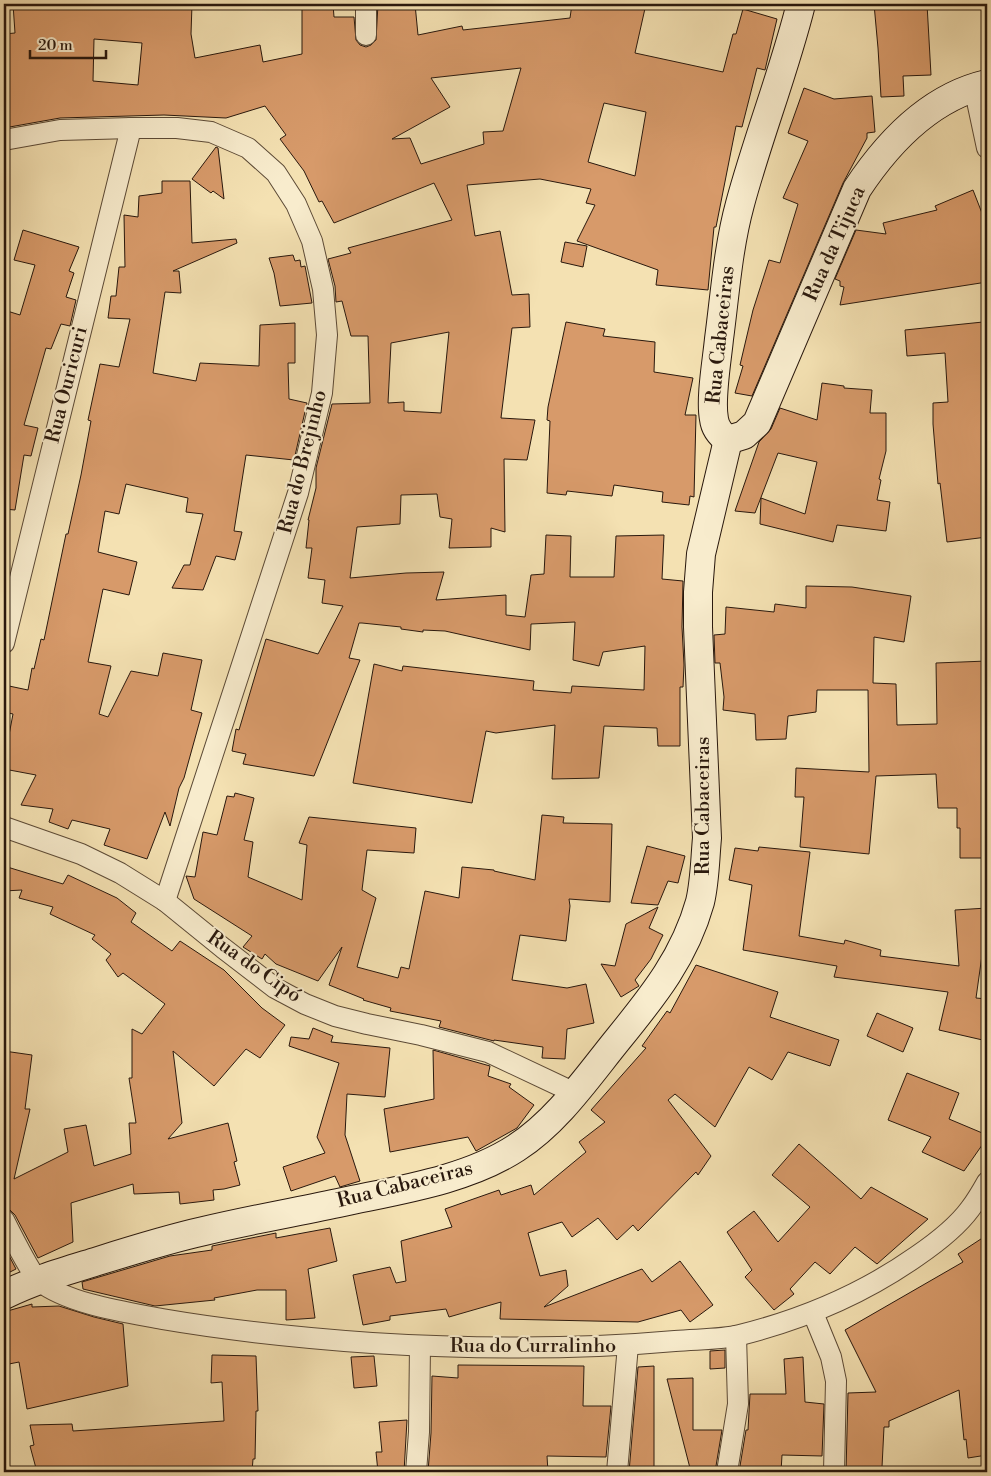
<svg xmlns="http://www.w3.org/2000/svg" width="991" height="1476" font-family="'Libre Bodoni',serif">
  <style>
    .building { fill: #d79a6a; stroke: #29180d; fill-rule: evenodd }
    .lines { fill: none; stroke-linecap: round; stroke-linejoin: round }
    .street-casing { stroke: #5c4a36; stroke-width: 22 }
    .secondary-casing { stroke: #29180d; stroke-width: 30 }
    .street { stroke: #f8eccd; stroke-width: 20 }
    .secondary { stroke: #f8eccd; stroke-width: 28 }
    .labels { text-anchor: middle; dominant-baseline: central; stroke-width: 4; stroke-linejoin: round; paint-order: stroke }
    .street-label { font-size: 20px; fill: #29180d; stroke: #f8eccd }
  </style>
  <rect width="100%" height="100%" fill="#f4e1b2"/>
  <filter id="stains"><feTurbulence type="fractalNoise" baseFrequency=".004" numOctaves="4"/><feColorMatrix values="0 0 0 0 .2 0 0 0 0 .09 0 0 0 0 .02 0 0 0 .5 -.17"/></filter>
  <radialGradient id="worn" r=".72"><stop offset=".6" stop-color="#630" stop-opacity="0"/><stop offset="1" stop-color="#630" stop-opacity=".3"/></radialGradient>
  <g class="building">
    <path d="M13,4H192L191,34L195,58L260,45L263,62L302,54V4H333L334,17H354L356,40L360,45L366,47L371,45L376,40L378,4H415L418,35L462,26L463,30L570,18L572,4H646L635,53L723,72L733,34H736L743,9L777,19L765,70L757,68L742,127L736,126L716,227H714L708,290L656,285L658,270L577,241L595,205L586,203L591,189L540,179L467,185L475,236L500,231L512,295L529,294L530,327L512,328L501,418L535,420L527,460L504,459L505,532L491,528V547L449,548L452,519L440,517L437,494L401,495L400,524L357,527L350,578L406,573L444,572L436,600L506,595V615L525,617L531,575L544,574L546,535L571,536L570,577H614L616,536L664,535L662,579L683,581L682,627L684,665L683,687H680V746H658L657,728L604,726L599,778L552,779L555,725L496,733L486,731L472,803L353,783L374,664L402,671L403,666L534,681L533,690L571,693L572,686L644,690L645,646L603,652L599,666L573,660L575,622L531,624L530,650L445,631L423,630V632L401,629V627L362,623H359L349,658L360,660L314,776L243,764L246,754L232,751L236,729L239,730L266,639L318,654L343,606L322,603L325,580L308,578L312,548H306L309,520H308L316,488V468L332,404L370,403L368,336H351L342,301L336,302L335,286L328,259L351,253L348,248L452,220L434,183L334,223L322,201L319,202L304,171L280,139L286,135L265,106L226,118L164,115L60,118L4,128V34L15,33ZM94,39L142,43L138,85L93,81ZM521,68L503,131L483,132L484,144L421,164L410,138L392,139L450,107L431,78ZM604,103L646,112L635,176L588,162ZM449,332L441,413L404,411V402L388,403L391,343Z"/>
    <polygon points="874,4 927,4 931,75 903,76 904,96 881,97 878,48"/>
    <polygon points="804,88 834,99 872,96 875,132 867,133 867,138 843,183 752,396 735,393 743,366 740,365 753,310 769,260 780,263 798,204 783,198 808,141 788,133"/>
    <polygon points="216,147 218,148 224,199 213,191 211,193 192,179"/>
    <polygon points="162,181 190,181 192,243 236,239 237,243 173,271 179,271 181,293 165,292 153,373 196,381 200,363 259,366 260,325 295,323 295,363 288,363 289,399 307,403 294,460 246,455 234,531 242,532 235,560 216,556 203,590 172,588 184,565 190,565 203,514 186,512 188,498 126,484 119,514 105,511 98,552 137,562 129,595 103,589 88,662 111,666 99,714 108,717 131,671 158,676 163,653 202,660 191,710 202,713 184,778 179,788 170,826 165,812 147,859 104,845 110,829 72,820 68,829 49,822 53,809 21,805 36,775 4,769 4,761 13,714 4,712 4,707 9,686 28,690 32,668 34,669 41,639 44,640 66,534 68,534 81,475 91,421 88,420 100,364 119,367 130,319 108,318 111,296 116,296 119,267 125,267 124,215 138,217 139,196 162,193"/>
    <polygon points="973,190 987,226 987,282 840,305 844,287 840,286 840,281 835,279 856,230 886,234 883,223 937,210 935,206"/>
    <polygon points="23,230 79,247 69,271 74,273 66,297 76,300 70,326 61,324 51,349 46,348 24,425 38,428 31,456 24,455 15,510 4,509 4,310 20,315 35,265 14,260"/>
    <polygon points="565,242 587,246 583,267 561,262"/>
    <polygon points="293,255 295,261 300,260 301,267 305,266 312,303 280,306 274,273 269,258"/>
    <polygon points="566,322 605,329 603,336 655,342 654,372 693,378 685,415 696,415 694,497 690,496 689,505 662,502 663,492 614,485 612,496 567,491 566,495 547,493 550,421 547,420 548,407"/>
    <polygon points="983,322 987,364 987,537 947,542 940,483 938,484 933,424 933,403 948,402 945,353 907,356 905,330"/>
    <polygon points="822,383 844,386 844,388 872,390 870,413 886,413 886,451 879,479 881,480 877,500 890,502 886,531 837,525 833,542 760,524 761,498 805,514 817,462 778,453 755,513 735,511 759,442 771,429 780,408 817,420"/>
    <polygon points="806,586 852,587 911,596 904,642 874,637 873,683 896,684 897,725 937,724 936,663 987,661 987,858 960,858 960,828 957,828 957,808 938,808 936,774 876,776 869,854 800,847 804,797 795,797 796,768 869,772 868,690 817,690 816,712 788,716 786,739 756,740 755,714 723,710 724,697 720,663 715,663 714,635 725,634 726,607 774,612 775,604 806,608"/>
    <polygon points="235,793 254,798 244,840 253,842 248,877 302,900 307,845 299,843 309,817 416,828 414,853 367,850 362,890 376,898 357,967 398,978 401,967 409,969 425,891 459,898 462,867 494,870 494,871 535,880 542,815 564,817 563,823 612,824 610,902 569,899 570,906 566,941 520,935 512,980 567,988 586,984 594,1023 567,1029 565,1059 542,1058 543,1047 494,1040 494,1041 439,1027 441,1021 390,1011 391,1008 363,1000 364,999 329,985 342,947 318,981 276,964 265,954 262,959 243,947 252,936 194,899 186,876 195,877 203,832 217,835 227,796 234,797"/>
    <polygon points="647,846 685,856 678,883 668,881 658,905 631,903"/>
    <polygon points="759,847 810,852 799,936 844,944 845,940 881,950 880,956 959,966 955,910 987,908 987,940 984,941 976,998 987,999 987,1041 939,1030 948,992 834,977 837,966 743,950 752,885 729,880 735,848 758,851"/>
    <polygon points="4,866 63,884 68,875 117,898 136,913 131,922 172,951 180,941 224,970 262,1008 285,1025 260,1058 246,1049 214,1086 173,1051 182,1123 168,1139 228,1123 237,1161 234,1162 240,1185 224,1189 213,1190 214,1200 180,1204 179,1192 134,1194 133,1184 71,1203 73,1242 38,1258 15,1215 10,1210 4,1208 4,1051 32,1055 25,1109 30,1109 14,1179 68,1152 64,1129 86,1125 94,1166 131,1154 129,1123 136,1123 129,1078 132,1078 132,1029 142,1034 165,1004 123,973 118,977 106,960 111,954 92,939 95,935 50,914 53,907 19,898 22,890 4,891"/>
    <polygon points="658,907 649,928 663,935 651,959 635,980 639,986 621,997 601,964 615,966 626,924"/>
    <polygon points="696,965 778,992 770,1017 839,1040 830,1066 788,1052 772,1080 749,1067 715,1127 675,1094 668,1100 711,1156 698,1175 696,1172 638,1231 633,1225 617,1240 598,1218 572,1237 562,1222 528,1233 540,1276 566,1270 568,1286 544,1307 642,1269 652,1282 680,1261 713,1305 690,1322 681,1310 638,1322 500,1319 501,1302 449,1317 446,1309 390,1316 390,1320 363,1325 353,1275 390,1267 396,1283 406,1281 401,1241 452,1227 445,1209 499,1190 501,1195 531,1185 534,1195 586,1152 579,1142 605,1122 591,1110 646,1048 642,1046 667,1011 670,1013"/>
    <polygon points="877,1013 913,1028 903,1052 867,1036"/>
    <polygon points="313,1028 333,1036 331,1042 390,1048 385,1097 347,1094 345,1135 360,1181 340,1187 335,1176 291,1191 283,1167 325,1153 317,1137 339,1063 289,1046 291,1037 309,1039"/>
    <polygon points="433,1050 490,1066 488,1076 511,1084 509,1087 534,1105 517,1128 476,1151 468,1137 390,1152 384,1109 434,1099"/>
    <polygon points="907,1073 959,1093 949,1119 987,1135 987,1138 964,1171 922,1152 931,1137 888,1120"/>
    <polygon points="799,1144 861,1199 871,1187 928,1219 877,1264 855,1247 830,1274 815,1262 790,1289 794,1294 774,1310 745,1277 752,1270 727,1232 754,1211 778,1242 810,1207 772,1175"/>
    <polygon points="330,1228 337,1261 308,1269 315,1318 286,1320 286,1290 257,1290 214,1298 215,1300 155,1306 83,1289 82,1282 170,1256 212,1250 212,1246 276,1233 276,1238"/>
    <polygon points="987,1235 987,1455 968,1458 966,1439 964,1440 959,1390 889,1421 889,1427 884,1427 882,1467 862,1467 862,1472 846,1472 848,1393 876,1392 845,1330 963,1262 958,1254"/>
    <polygon points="4,1246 16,1269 4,1275"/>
    <polygon points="32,1304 32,1307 59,1306 94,1317 123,1324 128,1386 27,1409 19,1362 9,1364 6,1354 4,1352 4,1312"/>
    <polygon points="725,1350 725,1368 710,1369 710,1351"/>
    <polygon points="212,1355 256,1356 258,1411 256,1411 255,1459 253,1459 252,1472 37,1472 30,1446 34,1445 30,1425 72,1424 73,1431 224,1421 222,1382 211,1383"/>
    <polygon points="374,1356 377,1386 354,1388 351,1357"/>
    <polygon points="803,1357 805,1402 824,1404 822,1456 782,1455 781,1472 739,1472 746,1430 748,1430 750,1394 786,1394 784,1359"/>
    <polygon points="458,1365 584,1366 583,1406 611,1406 606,1457 547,1456 548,1472 428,1472 431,1433 432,1376 458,1378"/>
    <polygon points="654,1366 654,1472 629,1472 638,1367"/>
    <polygon points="693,1378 693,1430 722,1430 715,1472 691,1472 667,1379"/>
    <polygon points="407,1420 404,1472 378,1472 376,1452 382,1452 379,1422"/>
  </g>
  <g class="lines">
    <defs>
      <g id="street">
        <polyline points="366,4 366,35"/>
        <polyline points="974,87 987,148"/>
        <polyline points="4,140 60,130 131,128 177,128 211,132 248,148 276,173 296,204 312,241 323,289 327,335 322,393 298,493 165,901"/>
        <polyline points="4,643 131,128"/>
        <polyline points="4,827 81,854 120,873 165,901 223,948 275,988 305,1004 335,1016 367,1024 421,1035 488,1052 575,1093"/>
        <path d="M4,1220C10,1232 31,1274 39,1281C68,1304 125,1312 162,1319C232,1331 301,1338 372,1343C473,1349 575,1350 675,1341C696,1339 720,1340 740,1335C804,1319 863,1294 917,1256C936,1243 956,1228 970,1209C976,1201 982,1191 987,1182"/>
        <polyline points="813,1313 831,1357 836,1381 834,1472"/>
        <polyline points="416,1472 419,1432 420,1346"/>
        <polyline points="617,1472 628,1345"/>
        <polyline points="727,1472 738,1404 736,1336"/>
      </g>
      <g id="secondary">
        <path d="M728,440L744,435L757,423L857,189C888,142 931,97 987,84"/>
        <path d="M728,440C721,435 715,428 714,419C710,399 717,360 719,339C725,294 728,248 740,204C758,137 784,72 801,4"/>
        <path d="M4,1295C34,1280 66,1271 98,1261C133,1250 168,1239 204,1231C250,1220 296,1212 343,1202C399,1190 467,1180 516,1148C558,1121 588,1076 619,1038C654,995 685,956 700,902C705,881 705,859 707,838L698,627V592L701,554L728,440"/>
      </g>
    </defs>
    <use href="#street" class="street-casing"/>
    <use href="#secondary" class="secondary-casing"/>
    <use href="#street" class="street"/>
    <use href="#secondary" class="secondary"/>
  </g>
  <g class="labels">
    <g class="street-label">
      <text transform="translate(835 244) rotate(-66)">Rua da Tijuca</text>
      <text transform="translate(721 335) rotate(-84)">Rua Cabaceiras</text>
      <text transform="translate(67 385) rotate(-76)">Rua Ouricuri</text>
      <text transform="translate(303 462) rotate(-76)">Rua do Brejinho</text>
      <text transform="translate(703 806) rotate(-90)">Rua Cabaceiras</text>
      <text transform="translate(254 967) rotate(35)">Rua do Cipó</text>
      <text transform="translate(405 1185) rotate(-14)">Rua Cabaceiras</text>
      <text x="533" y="1346">Rua do Curralinho</text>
    </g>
  </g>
  <rect width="991" height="1476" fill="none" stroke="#f4e1b2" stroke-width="20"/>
  <rect x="5" y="5" width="981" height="1466" fill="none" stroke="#29180d" stroke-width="2.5"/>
  <rect x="10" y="10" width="971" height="1456" fill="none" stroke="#29180d"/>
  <path d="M30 50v8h76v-8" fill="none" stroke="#29180d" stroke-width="2.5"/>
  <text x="38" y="50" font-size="15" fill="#29180d" stroke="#f8eccd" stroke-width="4" paint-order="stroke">20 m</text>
  <rect width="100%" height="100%" filter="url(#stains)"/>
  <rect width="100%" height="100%" fill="url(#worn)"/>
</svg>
